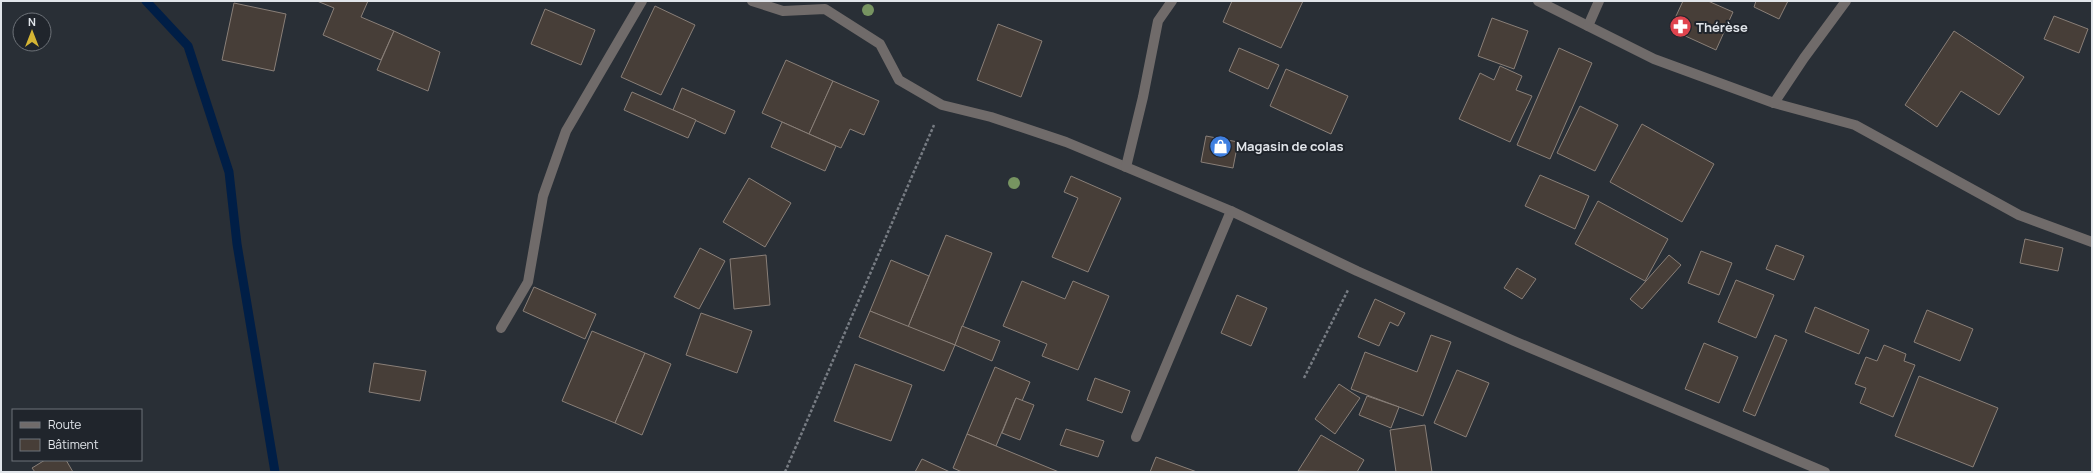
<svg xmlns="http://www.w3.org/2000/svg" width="2093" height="473" font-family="Manrope,sans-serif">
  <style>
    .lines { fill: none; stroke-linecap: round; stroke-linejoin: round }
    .stream { stroke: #001e46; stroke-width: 9 }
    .building { fill: #473e38; stroke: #897f78 }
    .path { stroke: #777c83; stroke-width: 2.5; stroke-dasharray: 3 2; stroke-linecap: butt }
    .lane { stroke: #706b6a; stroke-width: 10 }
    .street { stroke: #706b6a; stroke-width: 10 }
    .tree { fill: #779461 }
    .labels { text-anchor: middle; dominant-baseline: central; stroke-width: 4; stroke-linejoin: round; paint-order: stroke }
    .poi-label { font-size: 13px; font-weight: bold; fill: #e1e5ea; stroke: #20252c; text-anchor: start }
  </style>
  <rect width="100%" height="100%" fill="#292f36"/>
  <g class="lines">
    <polyline class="stream" points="146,1 188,46 229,172 237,244 275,472"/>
  </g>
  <g class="building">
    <polygon points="317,1 368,1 361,17 394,31 381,60 323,35 334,8"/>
    <polygon points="1232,1 1303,1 1281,48 1223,22"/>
    <polygon points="1683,1 1708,1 1733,12 1716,50 1670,29"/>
    <polygon points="1756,1 1788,1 1779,19 1754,7"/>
    <polygon points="234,3 286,14 274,71 222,60"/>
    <polygon points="655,6 695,25 661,95 621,77"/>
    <polygon points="545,9 595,30 581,65 531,44"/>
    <polygon points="2054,16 2088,29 2079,53 2044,39"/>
    <polygon points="1492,18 1528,31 1514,69 1478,56"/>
    <polygon points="998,24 1042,41 1021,97 977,80"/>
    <polygon points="394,31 440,52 428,91 377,70"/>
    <polygon points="1954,31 2024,77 1999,115 1961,91 1937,127 1905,105"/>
    <polygon points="1239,48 1279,65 1268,89 1229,71"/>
    <polygon points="1559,48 1592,63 1550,159 1517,145"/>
    <polygon points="786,60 833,81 809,134 762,113"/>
    <polygon points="1500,66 1522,76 1516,90 1532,96 1510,142 1459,119 1480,73 1494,80"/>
    <polygon points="1286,69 1348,96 1331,134 1270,106"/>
    <polygon points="833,81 879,101 864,135 850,129 841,148 809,134"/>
    <polygon points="682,88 735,111 725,134 673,110"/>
    <polygon points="632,92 696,120 688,138 624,110"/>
    <polygon points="1580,106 1618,125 1595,171 1557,153"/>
    <polygon points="782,122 836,146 825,171 771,147"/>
    <polygon points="1642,124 1714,164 1682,222 1610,182"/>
    <polygon points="1206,136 1238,142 1233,168 1201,162"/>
    <polygon points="1540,175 1589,196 1575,229 1525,206"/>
    <polygon points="1071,176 1121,198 1088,272 1052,257 1078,198 1064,192"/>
    <polygon points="749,178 791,203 765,247 723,222"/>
    <polygon points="1598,201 1668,239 1645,281 1575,244"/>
    <polygon points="946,235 992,253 955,345 908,327"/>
    <polygon points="2025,239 2063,248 2058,271 2020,263"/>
    <polygon points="1776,245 1804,256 1794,280 1766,269"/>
    <polygon points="700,248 725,261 699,309 674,297"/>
    <polygon points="1701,251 1732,263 1719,295 1688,283"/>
    <polygon points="766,255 770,305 734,309 730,259"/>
    <polygon points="1669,255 1681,265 1642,309 1630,299"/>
    <polygon points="891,260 929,276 908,327 870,311"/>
    <polygon points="1517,268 1536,279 1522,299 1504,288"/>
    <polygon points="1736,280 1774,295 1756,338 1718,322"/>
    <polygon points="1022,281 1065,299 1073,281 1109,296 1078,370 1042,356 1047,344 1003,326"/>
    <polygon points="534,287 596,314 585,339 523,311"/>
    <polygon points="1237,295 1267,308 1251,346 1221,333"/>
    <polygon points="1375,299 1405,313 1398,326 1390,322 1379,346 1358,337"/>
    <polygon points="1815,307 1869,330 1859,354 1805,332"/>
    <polygon points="1927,310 1973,329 1960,361 1914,342"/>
    <polygon points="870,311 955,345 944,371 859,337"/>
    <polygon points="701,313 752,331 737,373 686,355"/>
    <polygon points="962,326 1000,341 992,361 955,345"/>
    <polygon points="592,331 645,353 615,423 562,401"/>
    <polygon points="1431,335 1451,342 1423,416 1351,389 1365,352 1417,372"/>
    <polygon points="1775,335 1787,340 1755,416 1743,411"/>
    <polygon points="1704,343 1738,357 1719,403 1685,389"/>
    <polygon points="1884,345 1906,354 1904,361 1915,365 1893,417 1860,403 1866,388 1855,384 1866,357 1877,361"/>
    <polygon points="645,353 671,364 642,435 615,423"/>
    <polygon points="374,363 426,371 420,401 369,392"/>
    <polygon points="855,364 912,385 891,441 834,421"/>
    <polygon points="995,367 1030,382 1022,401 1016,398 996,446 967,434"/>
    <polygon points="1457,370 1489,383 1466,437 1434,423"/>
    <polygon points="1919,376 1998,408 1973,467 1895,436"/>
    <polygon points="1095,378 1130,391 1122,413 1087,400"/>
    <polygon points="1339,384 1360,398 1335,434 1315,419"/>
    <polygon points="1367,396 1399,407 1391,428 1359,415"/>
    <polygon points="1016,398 1034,405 1020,440 1002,433"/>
    <polygon points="1425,425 1432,472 1396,472 1390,430"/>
    <polygon points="1066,429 1104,441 1098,457 1060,445"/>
    <polygon points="967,434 996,446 1059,472 962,472 953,468"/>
    <polygon points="1321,435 1364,460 1357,472 1298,471"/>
    <polygon points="1156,457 1197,472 1150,472"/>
    <polygon points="922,459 950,472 915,472"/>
    <polygon points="45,460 66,460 73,472 35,472 32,468"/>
  </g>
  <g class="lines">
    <g class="path">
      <polyline points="1304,378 1348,290"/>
      <polyline points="785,472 934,125"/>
    </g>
    <g class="lane">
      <polyline points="501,328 528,282 543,196 566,131 642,1"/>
      <polyline points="1136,437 1231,211"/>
    </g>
    <g class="street">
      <polyline points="752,1 783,11 825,9 880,44 899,80 942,105 991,117 1066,142 1126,167"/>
      <polyline points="1172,1 1158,21 1143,97 1126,167 1231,211 1357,271 1514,341 1825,472"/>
      <polyline points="1538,1 1654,59 1774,103 1855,125 2019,215 2092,242"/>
      <polyline points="1588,26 1599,1"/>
      <polyline points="1774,103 1804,58 1846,1"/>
    </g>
  </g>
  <g class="tree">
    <circle cx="868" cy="10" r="6"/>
    <circle cx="1014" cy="183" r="6"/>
  </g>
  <defs>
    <symbol id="pharmacy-disc" viewBox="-11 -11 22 22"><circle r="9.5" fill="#e0444e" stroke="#20252c"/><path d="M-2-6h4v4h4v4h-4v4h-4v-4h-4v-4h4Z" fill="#fff"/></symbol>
    <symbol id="shop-disc" viewBox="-11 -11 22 22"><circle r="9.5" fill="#3f7fe0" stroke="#20252c"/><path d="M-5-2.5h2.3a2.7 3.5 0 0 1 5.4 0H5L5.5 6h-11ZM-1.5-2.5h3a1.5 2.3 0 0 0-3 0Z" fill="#fff"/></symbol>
  </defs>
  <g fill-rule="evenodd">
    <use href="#pharmacy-disc" x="1668" y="14" width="25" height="25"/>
    <use href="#shop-disc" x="1208" y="134" width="25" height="25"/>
  </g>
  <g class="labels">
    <g class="poi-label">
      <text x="1696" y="27">Thérèse</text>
      <text x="1236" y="146">Magasin de colas</text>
    </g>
  </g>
  <rect width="2093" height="473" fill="none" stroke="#e1e5ea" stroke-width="4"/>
  <rect x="12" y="409" width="130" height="52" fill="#20252c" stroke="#6d7278"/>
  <rect x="20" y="422" width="20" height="6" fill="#706b6a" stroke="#6d7278"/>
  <text x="48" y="429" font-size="12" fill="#e1e5ea">Route</text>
  <rect x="20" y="439" width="20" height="12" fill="#473e38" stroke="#6d7278"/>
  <text x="48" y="449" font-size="12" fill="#e1e5ea">Bâtiment</text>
  <g transform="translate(32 32)"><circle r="19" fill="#20252c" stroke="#6d7278"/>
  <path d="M0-3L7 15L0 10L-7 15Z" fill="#d5b534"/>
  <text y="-6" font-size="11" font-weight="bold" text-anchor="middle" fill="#e1e5ea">N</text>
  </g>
</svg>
